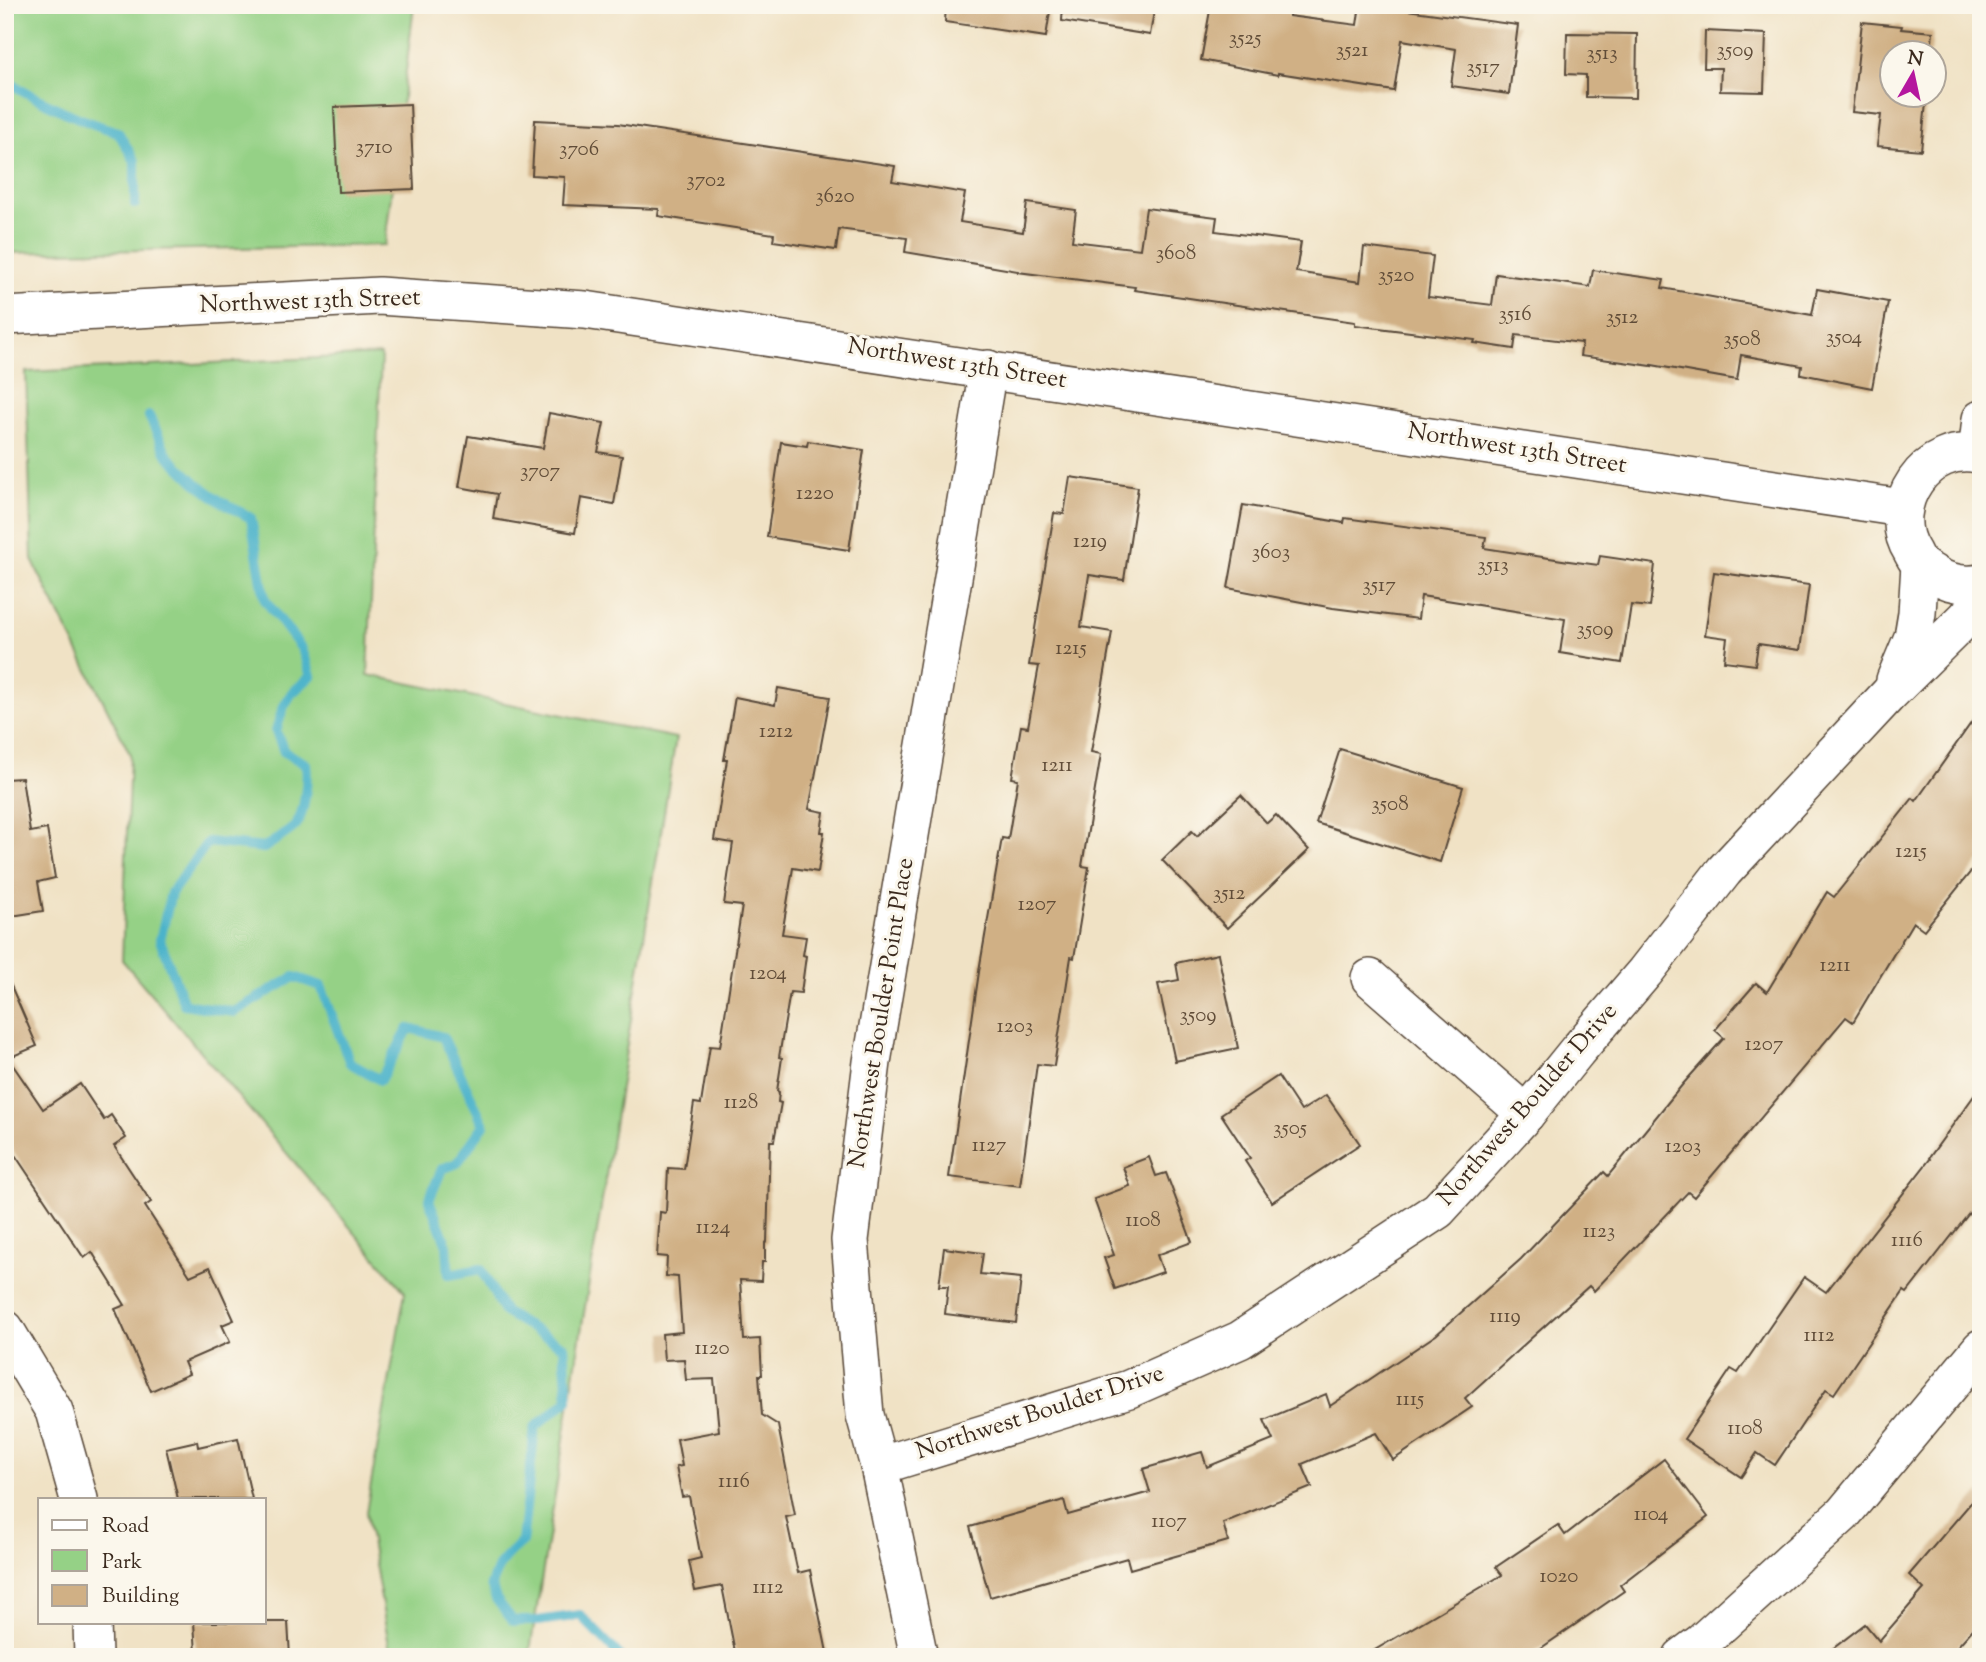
<svg xmlns="http://www.w3.org/2000/svg" width="1986" height="1662" font-family="'Sorts Mill Goudy',serif">
  <style>
    .green { fill: #95d186; stroke: #687e52; stroke-width: 2 }
    .lines { fill: none; stroke-linecap: round; stroke-linejoin: round }
    .stream { stroke: #4bb3ca; stroke-width: 10 }
    .building { fill: #d0b085 }
    .street-casing { stroke: #564637; stroke-width: 40 }
    .street { stroke: #fff; stroke-width: 37 }
    .labels { text-anchor: middle; dominant-baseline: central; stroke-width: 6; stroke-linejoin: round; paint-order: stroke }
    .number-label { font-size: 21px; fill: #604c38 }
    .street-label { font-size: 24px; fill: #3b2a1e; stroke: #fbf7ec }
  </style>
  <rect width="100%" height="100%" fill="#fbf7ec"/>
  <filter id="ink" filterUnits="userSpaceOnUse"><feTurbulence type="fractalNoise" baseFrequency=".0143" numOctaves="2"/><feDisplacementMap in="SourceGraphic" scale="14" xChannelSelector="R" yChannelSelector="G"/><feConvolveMatrix kernelMatrix="1 2 1 2 8 2 1 2 1" color-interpolation-filters="sRGB"/></filter>
  <filter id="wash" filterUnits="userSpaceOnUse"><feTurbulence type="fractalNoise" baseFrequency=".00686" numOctaves="4" result="noise"/><feDisplacementMap in="SourceGraphic" scale="28" xChannelSelector="R" yChannelSelector="G"/><feGaussianBlur stdDeviation="1.57" result="paint"/><feColorMatrix in="noise" values="0 0 0 0 0 0 0 0 0 0 0 0 0 0 0 0 0 1.4 0 .05"/><feComposite in="paint" operator="in"/></filter>
  <g filter="url(#wash)">
    <rect width="100%" height="100%" fill="#f0e2c5"/>
    <g class="green">
      <polygon points="5,5 414,5 385,245 5,253"/>
      <polygon points="381,355 368,675 676,738 529,1657 391,1657 366,1512 405,1292 122,960 130,754 32,560 26,372"/>
    </g>
    <g class="lines">
      <g class="stream">
        <path d="M5,80C41,102 77,120 118,132L135,161V204"/>
        <path d="M149,416L168,456L195,482L220,501L251,518L265,600L302,649L311,676L291,694L283,708L276,731L284,752L306,764C308,778 305,813 296,825C290,832 272,842 264,848L208,842L171,893L160,940L184,1004L234,1012L294,977L321,986L350,1063L380,1080L409,1028L443,1037L484,1125L457,1163L442,1169L429,1200L447,1245L449,1275L481,1269L504,1312L564,1347L568,1400L535,1427L522,1542C505,1556 498,1564 491,1585L496,1599L513,1621H538L580,1615L621,1657"/>
      </g>
    </g>
    <g id="blocks">
      <g class="building">
        <polygon points="946,5 1051,5 1046,37 945,22"/>
        <polygon points="1063,5 1155,5 1150,35 1062,21"/>
        <polygon points="1211,5 1251,5 1289,12 1289,16 1357,25 1360,5 1407,5 1406,10 1518,25 1509,94 1451,86 1456,49 1402,40 1394,91 1278,73 1278,75 1201,60"/>
        <polygon points="1862,22 1902,26 1901,29 1933,32 1931,52 1892,52 1892,94 1927,94 1921,150 1877,146 1881,115 1852,112"/>
        <polygon points="1705,31 1766,34 1764,92 1720,91 1721,68 1704,68"/>
        <polygon points="1567,33 1637,34 1636,98 1586,97 1586,75 1566,74"/>
        <polygon points="410,104 414,189 338,192 334,107"/>
        <polygon points="535,120 618,124 895,166 892,181 965,193 960,222 1023,232 1027,203 1076,210 1072,241 1140,249 1146,208 1217,217 1215,231 1301,242 1296,272 1360,282 1364,247 1433,256 1428,297 1492,305 1496,274 1590,287 1593,270 1664,280 1662,288 1812,315 1817,289 1888,302 1872,388 1801,374 1802,366 1741,355 1737,380 1652,365 1652,366 1580,356 1582,343 1516,335 1514,349 1474,343 1475,340 1355,325 1355,322 1134,290 1135,287 1018,272 1018,271 905,252 907,238 839,229 836,250 773,241 774,234 658,216 659,209 563,205 565,177 532,175"/>
        <polygon points="549,413 604,423 598,452 622,456 614,504 581,498 575,533 493,519 497,494 459,487 468,436 543,448"/>
        <polygon points="808,441 864,450 849,550 767,537 781,442 807,446"/>
        <polygon points="1070,477 1138,487 1124,580 1089,575 1081,627 1112,632 1091,752 1101,754 1082,866 1089,867 1074,958 1071,957 1054,1066 1037,1064 1020,1186 949,1177 980,965 1002,838 1008,839 1018,779 1012,778 1021,726 1028,727 1039,666 1029,665 1054,513 1064,514"/>
        <polygon points="1243,505 1344,523 1345,518 1486,537 1484,548 1569,561 1598,565 1600,556 1655,564 1650,607 1631,605 1622,663 1560,653 1565,619 1421,596 1418,619 1333,608 1228,588"/>
        <polygon points="1714,572 1809,585 1800,650 1758,644 1755,665 1724,661 1727,638 1705,635"/>
        <polygon points="778,688 830,697 809,809 824,812 821,832 824,832 818,872 793,868 782,934 806,937 803,955 806,956 801,993 790,992 779,1057 782,1058 777,1091 779,1092 778,1102 781,1103 774,1141 770,1141 767,1242 765,1243 765,1262 762,1262 761,1281 740,1280 744,1340 760,1339 762,1375 759,1375 762,1415 778,1425 795,1515 786,1517 798,1573 810,1570 828,1657 736,1657 722,1586 695,1591 689,1561 701,1558 689,1496 682,1497 676,1467 682,1466 677,1439 719,1431 714,1379 686,1380 684,1359 664,1360 662,1334 682,1332 678,1277 666,1276 667,1257 657,1256 660,1212 666,1213 668,1168 684,1169 694,1103 701,1104 710,1046 720,1047 742,906 724,904 733,843 714,840 727,760 724,760 735,697 775,705"/>
        <polygon points="1981,709 1981,859 1924,930 1913,922 1853,1022 1846,1017 1694,1197 1688,1192 1594,1291 1589,1286 1465,1398 1472,1407 1393,1460 1376,1433 1302,1464 1312,1487 1223,1523 1228,1541 1130,1569 1127,1558 990,1597 970,1527 1064,1500 1068,1515 1150,1492 1143,1469 1202,1452 1207,1467 1273,1440 1264,1420 1326,1394 1330,1406 1436,1335 1521,1259 1604,1172 1608,1176 1683,1084 1724,1038 1715,1030 1756,983 1767,992 1827,892 1834,897 1913,798 1916,801"/>
        <polygon points="1340,749 1463,787 1440,862 1316,823"/>
        <polygon points="22,778 30,832 47,829 55,878 38,882 43,911 5,917 5,779"/>
        <polygon points="1241,795 1267,823 1276,815 1309,850 1227,928 1162,860 1192,831 1197,836"/>
        <polygon points="1218,954 1238,1048 1175,1061 1158,984 1179,980 1176,963"/>
        <polygon points="5,972 37,1046 8,1058 43,1109 80,1084 104,1120 111,1115 126,1138 114,1146 151,1202 145,1206 190,1276 210,1267 234,1320 222,1325 230,1342 184,1362 189,1374 151,1391 115,1309 125,1305 92,1252 84,1258 5,1140"/>
        <polygon points="1278,1076 1301,1111 1326,1095 1360,1144 1272,1202 1245,1161 1250,1158 1221,1114"/>
        <polygon points="1981,1086 1981,1198 1907,1293 1904,1291 1834,1394 1826,1389 1775,1465 1757,1453 1741,1477 1684,1439 1731,1369 1738,1373 1804,1277 1826,1292 1930,1159 1929,1158"/>
        <polygon points="1149,1157 1156,1176 1166,1173 1192,1242 1157,1255 1163,1272 1115,1289 1104,1258 1114,1255 1094,1199 1130,1186 1123,1167"/>
        <polygon points="944,1248 983,1253 980,1274 1021,1278 1016,1323 945,1314 948,1286 939,1286"/>
        <polygon points="238,1438 252,1499 178,1499 166,1448 197,1441 198,1447"/>
        <polygon points="1664,1459 1708,1517 1620,1585 1624,1591 1528,1657 1363,1657 1502,1575 1496,1567 1558,1525 1565,1535"/>
        <polygon points="1981,1491 1981,1620 1948,1657 1822,1657 1865,1624 1879,1641 1924,1589 1909,1575"/>
        <polygon points="194,1622 288,1622 290,1657 201,1657 201,1653 196,1653"/>
      </g>
    </g>
  </g>
  <g filter="url(#ink)">
    <use href="#blocks" fill-opacity="0" stroke="#564637" stroke-width="2"/>
    <g class="lines">
      <defs>
        <g id="street">
          <polyline points="5,316 379,296 585,310 1902,508"/>
          <polyline points="1977,454 1981,419"/>
          <path d="M1981,455C1927,440 1883,507 1912,552C1914,556 1917,562 1921,565C1924,569 1930,571 1934,574C1948,583 1964,586 1981,583"/>
          <polyline points="1895,680 1913,637 1917,613 1920,565"/>
          <polyline points="1370,978 1526,1114"/>
          <polyline points="5,1329 54,1411 79,1499"/>
          <polyline points="879,1466 1129,1389 1240,1340 1438,1210 1526,1114 1577,1051 1645,972 1724,871 1889,694 1965,619 1981,601"/>
          <polyline points="92,1622 93,1657"/>
          <polyline points="919,1657 879,1466 865,1415 850,1240 872,1062 988,369"/>
          <polyline points="1682,1657 1702,1642 1843,1514 1981,1348"/>
        </g>
      </defs>
      <use href="#street" class="street-casing"/>
      <use href="#street" class="street"/>
    </g>
  </g>
  <g class="labels">
    <g class="number-label">
      <text x="1245" y="39">3525</text>
      <text x="1352" y="51">3521</text>
      <text x="1735" y="51">3509</text>
      <text x="1602" y="54">3513</text>
      <text x="1483" y="68">3517</text>
      <text x="374" y="148">3710</text>
      <text x="579" y="150">3706</text>
      <text x="706" y="181">3702</text>
      <text x="835" y="197">3620</text>
      <text x="1176" y="254">3608</text>
      <text x="1396" y="276">3520</text>
      <text x="1515" y="315">3516</text>
      <text x="1622" y="318">3512</text>
      <text x="1844" y="338">3504</text>
      <text x="1742" y="340">3508</text>
      <text x="540" y="472">3707</text>
      <text x="815" y="494">1220</text>
      <text x="1090" y="542">1219</text>
      <text x="1271" y="553">3603</text>
      <text x="1493" y="566">3513</text>
      <text x="1379" y="586">3517</text>
      <text x="1595" y="630">3509</text>
      <text x="1071" y="649">1215</text>
      <text x="776" y="732">1212</text>
      <text x="1057" y="766">1211</text>
      <text x="1390" y="805">3508</text>
      <text x="1911" y="852">1215</text>
      <text x="1229" y="894">3512</text>
      <text x="1037" y="905">1207</text>
      <text x="1835" y="966">1211</text>
      <text x="768" y="974">1204</text>
      <text x="1198" y="1016">3509</text>
      <text x="1015" y="1027">1203</text>
      <text x="1764" y="1045">1207</text>
      <text x="741" y="1103">1128</text>
      <text x="1290" y="1129">3505</text>
      <text x="989" y="1146">1127</text>
      <text x="1683" y="1147">1203</text>
      <text x="1143" y="1221">1108</text>
      <text x="713" y="1228">1124</text>
      <text x="1599" y="1232">1123</text>
      <text x="1907" y="1241">1116</text>
      <text x="1505" y="1317">1119</text>
      <text x="1819" y="1336">1112</text>
      <text x="712" y="1349">1120</text>
      <text x="1410" y="1400">1115</text>
      <text x="1745" y="1429">1108</text>
      <text x="734" y="1482">1116</text>
      <text x="1651" y="1515">1104</text>
      <text x="1169" y="1522">1107</text>
      <text x="1559" y="1577">1020</text>
      <text x="768" y="1588">1112</text>
    </g>
    <g class="street-label">
      <text transform="translate(310 302) rotate(-2)">Northwest 13th Street</text>
      <text transform="translate(957 364) rotate(9)">Northwest 13th Street</text>
      <text transform="translate(1517 449) rotate(9)">Northwest 13th Street</text>
      <text transform="translate(882 1013) rotate(-81)">Northwest Boulder Point Place</text>
      <text transform="translate(1528 1105) rotate(-49)">Northwest Boulder Drive</text>
      <text transform="translate(1040 1413) rotate(-18)">Northwest Boulder Drive</text>
    </g>
  </g>
  <rect width="1986" height="1662" fill="none" stroke="#fbf7ec" stroke-width="28"/>
  <rect x="38" y="1498" width="228" height="126" fill="#fbf7ec" stroke="#aea59a" stroke-width="2"/>
  <rect x="52" y="1520" width="35" height="10" fill="#ffffff" stroke="#aea59a" stroke-width="2"/>
  <text x="102" y="1532" font-size="21" fill="#3b2a1e">Road</text>
  <rect x="52" y="1550" width="35" height="21" fill="#95d186" stroke="#aea59a" stroke-width="2"/>
  <text x="102" y="1568" font-size="21" fill="#3b2a1e">Park</text>
  <rect x="52" y="1585" width="35" height="21" fill="#d0b085" stroke="#aea59a" stroke-width="2"/>
  <text x="102" y="1602" font-size="21" fill="#3b2a1e">Building</text>
  <g transform="translate(1913 74) rotate(9)"><circle r="33" fill="#fbf7ec" stroke="#aea59a" stroke-width="2"/>
  <path d="M0-5L12 26L0 18L-12 26Z" fill="#b5179e"/>
  <text y="-10" font-size="19" font-weight="bold" text-anchor="middle" fill="#3b2a1e">N</text>
  </g>
</svg>
